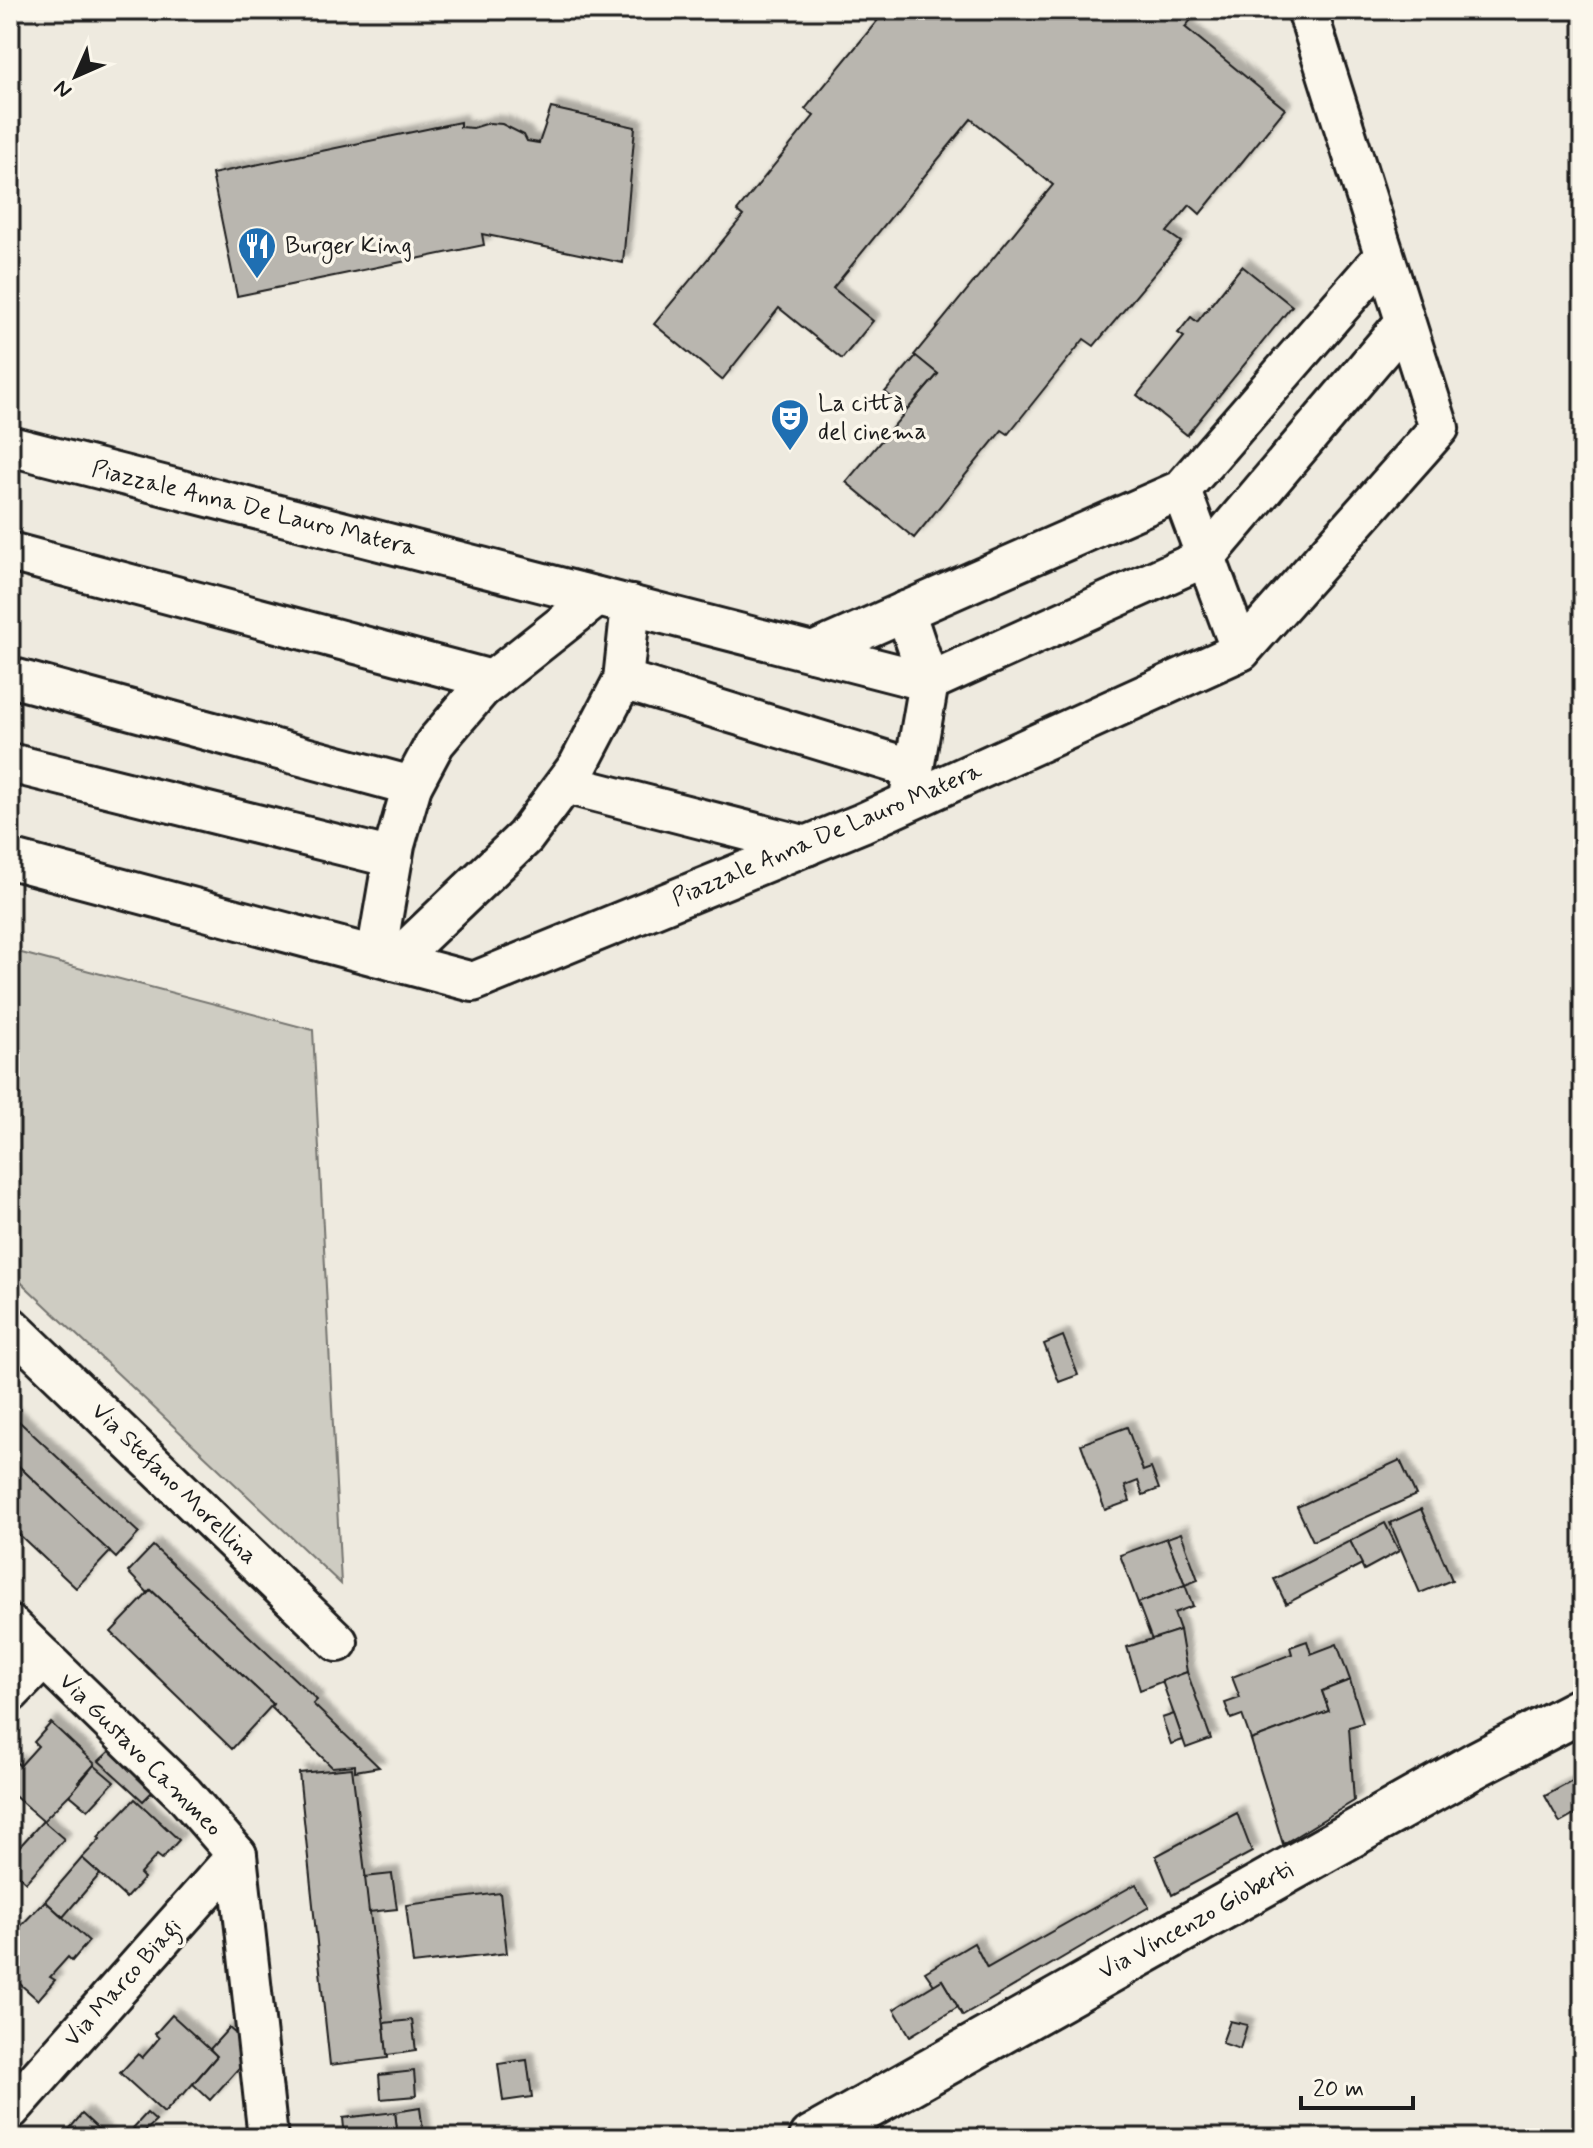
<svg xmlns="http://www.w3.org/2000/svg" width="1593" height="2148" font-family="Mynerve,sans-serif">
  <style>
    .green { fill: #ceccc2; stroke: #75746f; stroke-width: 2 }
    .building { fill: #b9b6af; stroke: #1c1c1c; stroke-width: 2; filter: url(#shadow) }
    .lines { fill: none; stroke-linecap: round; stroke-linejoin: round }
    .minor-casing { stroke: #1c1c1c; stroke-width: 44 }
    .major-casing { stroke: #1c1c1c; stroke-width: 50 }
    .minor { stroke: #fbf7ec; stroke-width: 38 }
    .major { stroke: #fbf7ec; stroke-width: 44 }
    .labels { text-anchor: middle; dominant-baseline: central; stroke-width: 7; stroke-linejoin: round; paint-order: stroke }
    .poi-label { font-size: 24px; fill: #1c1c1c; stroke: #fbf7ec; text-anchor: start }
    .street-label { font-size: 24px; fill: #1c1c1c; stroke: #fbf7ec }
  </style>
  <defs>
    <filter id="shadow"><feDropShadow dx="7" dy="-7" stdDeviation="2" flood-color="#0004"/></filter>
  </defs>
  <rect width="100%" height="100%" fill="#eeeadf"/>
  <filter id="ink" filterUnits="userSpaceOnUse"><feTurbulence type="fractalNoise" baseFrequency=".0125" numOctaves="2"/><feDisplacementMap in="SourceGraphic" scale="16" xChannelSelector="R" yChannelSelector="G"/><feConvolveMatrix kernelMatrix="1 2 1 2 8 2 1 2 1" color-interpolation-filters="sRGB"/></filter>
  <g filter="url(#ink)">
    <polygon class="green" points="10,950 313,1030 341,1584 10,1272"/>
    <g class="building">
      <polygon points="886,10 897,10 902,14 905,10 1199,10 1185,27 1285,109 1200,214 1190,205 1167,232 1181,242 1094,346 1084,339 1008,434 1002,430 914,538 846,482 938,374 914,355 1053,185 971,119 833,288 873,321 842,359 779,308 722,380 654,324 743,216 737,211 814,116 805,109"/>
      <polygon points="551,108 635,127 623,263 482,234 484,245 237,296 212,174 460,122 460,127 473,128 489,123 502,124 524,135 527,141 539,143"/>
      <polygon points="1242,266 1292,306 1187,435 1137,395 1184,337 1178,333 1191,317 1197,322"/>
      <polygon points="916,356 938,374 907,410 885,392"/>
      <polygon points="1063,1336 1078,1375 1059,1382 1044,1344"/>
      <polygon points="10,1413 139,1533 116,1558 10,1458"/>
      <polygon points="1127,1427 1143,1471 1151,1468 1159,1489 1143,1495 1138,1481 1125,1486 1130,1501 1105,1510 1081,1444"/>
      <polygon points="10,1458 110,1552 76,1588 10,1526"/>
      <polygon points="1400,1460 1416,1495 1313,1541 1297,1507"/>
      <polygon points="1421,1509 1452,1580 1420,1593 1390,1523"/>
      <polygon points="1385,1523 1399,1551 1364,1570 1350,1541"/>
      <polygon points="1181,1533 1198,1580 1185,1585 1167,1538"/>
      <polygon points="1167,1538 1185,1585 1138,1603 1120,1555"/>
      <polygon points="1350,1541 1362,1564 1286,1604 1274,1579"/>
      <polygon points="153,1546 317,1700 313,1704 379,1767 355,1771 355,1765 332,1767 271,1707 273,1704 151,1590 148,1593 128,1572"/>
      <polygon points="1185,1585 1193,1606 1174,1613 1180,1630 1152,1640 1138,1603"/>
      <polygon points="151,1590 273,1704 232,1749 111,1632"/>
      <polygon points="1180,1630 1187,1672 1140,1690 1127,1647"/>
      <polygon points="1307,1641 1311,1654 1337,1644 1350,1680 1322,1691 1329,1711 1251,1740 1242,1715 1231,1719 1225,1703 1240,1698 1232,1677 1292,1654 1290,1647"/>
      <polygon points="1187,1672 1211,1739 1186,1748 1162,1681"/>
      <polygon points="1350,1680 1363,1723 1349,1727 1354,1801 1283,1844 1251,1740 1329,1711 1322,1691"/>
      <polygon points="1174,1714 1183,1740 1171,1744 1162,1718"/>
      <polygon points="51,1723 95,1764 78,1782 80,1784 43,1821 10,1792 10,1769 16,1762 20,1766 38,1746 34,1742"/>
      <polygon points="115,1746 159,1785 143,1801 99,1761"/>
      <polygon points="94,1765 114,1782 88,1810 70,1795"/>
      <polygon points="352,1768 388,2058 330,2065 299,1773"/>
      <polygon points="1578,1778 1583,1786 1583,1810 1560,1823 1545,1796"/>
      <polygon points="135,1799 179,1840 162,1859 157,1855 140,1874 144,1878 126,1898 82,1858 100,1839 98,1837"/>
      <polygon points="1237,1813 1252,1852 1172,1895 1156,1856"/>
      <polygon points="43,1821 64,1839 26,1882 10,1868 10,1857"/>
      <polygon points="82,1858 100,1874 63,1917 45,1901"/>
      <polygon points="392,1874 397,1909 369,1912 365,1877"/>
      <polygon points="1136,1884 1149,1907 963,2016 942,1980 934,1985 925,1972 974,1943 987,1968"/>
      <polygon points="500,1893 507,1953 413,1964 406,1905"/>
      <polygon points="45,1901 89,1941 72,1961 68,1957 50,1977 55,1980 38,2000 10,1975 10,1937"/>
      <polygon points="942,1980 958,2007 910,2036 894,2009"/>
      <polygon points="172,2015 217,2056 183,2095 182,2094 164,2113 120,2073 138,2054 142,2058 150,2049 159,2038 155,2034"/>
      <polygon points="412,2020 416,2051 387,2055 384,2023"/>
      <polygon points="1230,2021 1247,2025 1240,2049 1222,2043"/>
      <polygon points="229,2028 243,2040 247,2059 210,2100 193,2084 217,2056 210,2049"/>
      <polygon points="527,2060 532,2097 503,2101 498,2064"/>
      <polygon points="414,2071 416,2096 381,2099 379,2075"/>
      <polygon points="420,2108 424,2138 398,2138 395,2112"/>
      <polygon points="395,2112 398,2138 345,2138 343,2118"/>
      <polygon points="147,2113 156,2121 141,2135 133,2128"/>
      <polygon points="82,2114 108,2138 68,2138 65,2134"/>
    </g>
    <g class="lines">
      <defs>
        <g id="minor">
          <polyline points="10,446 929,682 1206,557 1405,322"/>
          <polyline points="1181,490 1241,651"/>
          <polyline points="10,552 492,680"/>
          <polyline points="905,611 929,682 910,792"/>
          <polyline points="813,652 1181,490 1384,256"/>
          <polyline points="10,677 412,786"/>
          <polyline points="623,680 914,769"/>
          <polyline points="10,763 393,858"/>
          <polyline points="565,784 807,846"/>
          <polyline points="10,859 473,982 862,823 1241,651 1439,428 1307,10"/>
          <polyline points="376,956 395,845 412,786 435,743 481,689 597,597"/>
          <polyline points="395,961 525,837 578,766 623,680 631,605"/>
          <polyline points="10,1326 338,1642"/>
          <polyline points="10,1625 184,1794 237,1855 268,2138"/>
          <polyline points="10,1693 44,1658"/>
          <polyline points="10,2110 237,1855"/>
        </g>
        <polyline id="major" points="812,2138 1477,1764 1583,1709"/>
      </defs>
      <use href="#minor" class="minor-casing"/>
      <use href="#major" class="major-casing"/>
      <use href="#minor" class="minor"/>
      <use href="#major" class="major"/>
    </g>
  </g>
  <defs>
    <symbol id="restaurant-pin" viewBox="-11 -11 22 30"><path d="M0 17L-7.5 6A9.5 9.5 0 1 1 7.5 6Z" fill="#1f6fb2" stroke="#fbf7ec"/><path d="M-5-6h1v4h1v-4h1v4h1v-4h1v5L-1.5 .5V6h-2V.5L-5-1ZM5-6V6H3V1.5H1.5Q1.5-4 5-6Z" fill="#fff"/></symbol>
    <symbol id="theatre-pin" viewBox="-11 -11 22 30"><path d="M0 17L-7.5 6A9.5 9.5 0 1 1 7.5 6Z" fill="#1f6fb2" stroke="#fbf7ec"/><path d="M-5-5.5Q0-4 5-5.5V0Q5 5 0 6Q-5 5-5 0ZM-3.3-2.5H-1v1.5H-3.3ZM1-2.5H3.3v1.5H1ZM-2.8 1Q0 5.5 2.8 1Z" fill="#fff"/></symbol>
  </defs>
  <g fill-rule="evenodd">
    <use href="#restaurant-pin" x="235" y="224" width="44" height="60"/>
    <use href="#theatre-pin" x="768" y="396" width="44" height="60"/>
  </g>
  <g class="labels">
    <g class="poi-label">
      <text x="285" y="246">Burger King</text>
      <text x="818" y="404">La città<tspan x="818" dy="28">del cinema</tspan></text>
    </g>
    <g class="street-label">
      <text transform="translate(254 509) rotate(14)">Piazzale Anna De Lauro Matera</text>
      <text transform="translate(827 835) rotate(-23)">Piazzale Anna De Lauro Matera</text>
      <text transform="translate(174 1484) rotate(44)">Via Stefano Morellina</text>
      <text transform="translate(140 1755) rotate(45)">Via Gustavo Cammeo</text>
      <text transform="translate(1196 1921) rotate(-29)">Via Vincenzo Gioberti</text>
      <text transform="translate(123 1983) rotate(-48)">Via Marco Biagi</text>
    </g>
  </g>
  <rect width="1593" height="2148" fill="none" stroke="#fbf7ec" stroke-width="40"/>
  <rect x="20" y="20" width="1553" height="2108" fill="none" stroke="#1c1c1c" stroke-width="3" filter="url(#ink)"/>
  <g transform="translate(76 76) rotate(225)" stroke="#fbf7ec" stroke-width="6" paint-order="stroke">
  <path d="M0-6L14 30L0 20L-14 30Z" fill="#1c1c1c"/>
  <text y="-12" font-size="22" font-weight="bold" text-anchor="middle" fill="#1c1c1c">N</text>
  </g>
  <path d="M1301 2096v12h112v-12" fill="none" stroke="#1c1c1c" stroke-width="4"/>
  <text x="1313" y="2096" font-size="24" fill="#1c1c1c" stroke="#fbf7ec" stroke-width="6" paint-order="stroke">20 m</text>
</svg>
